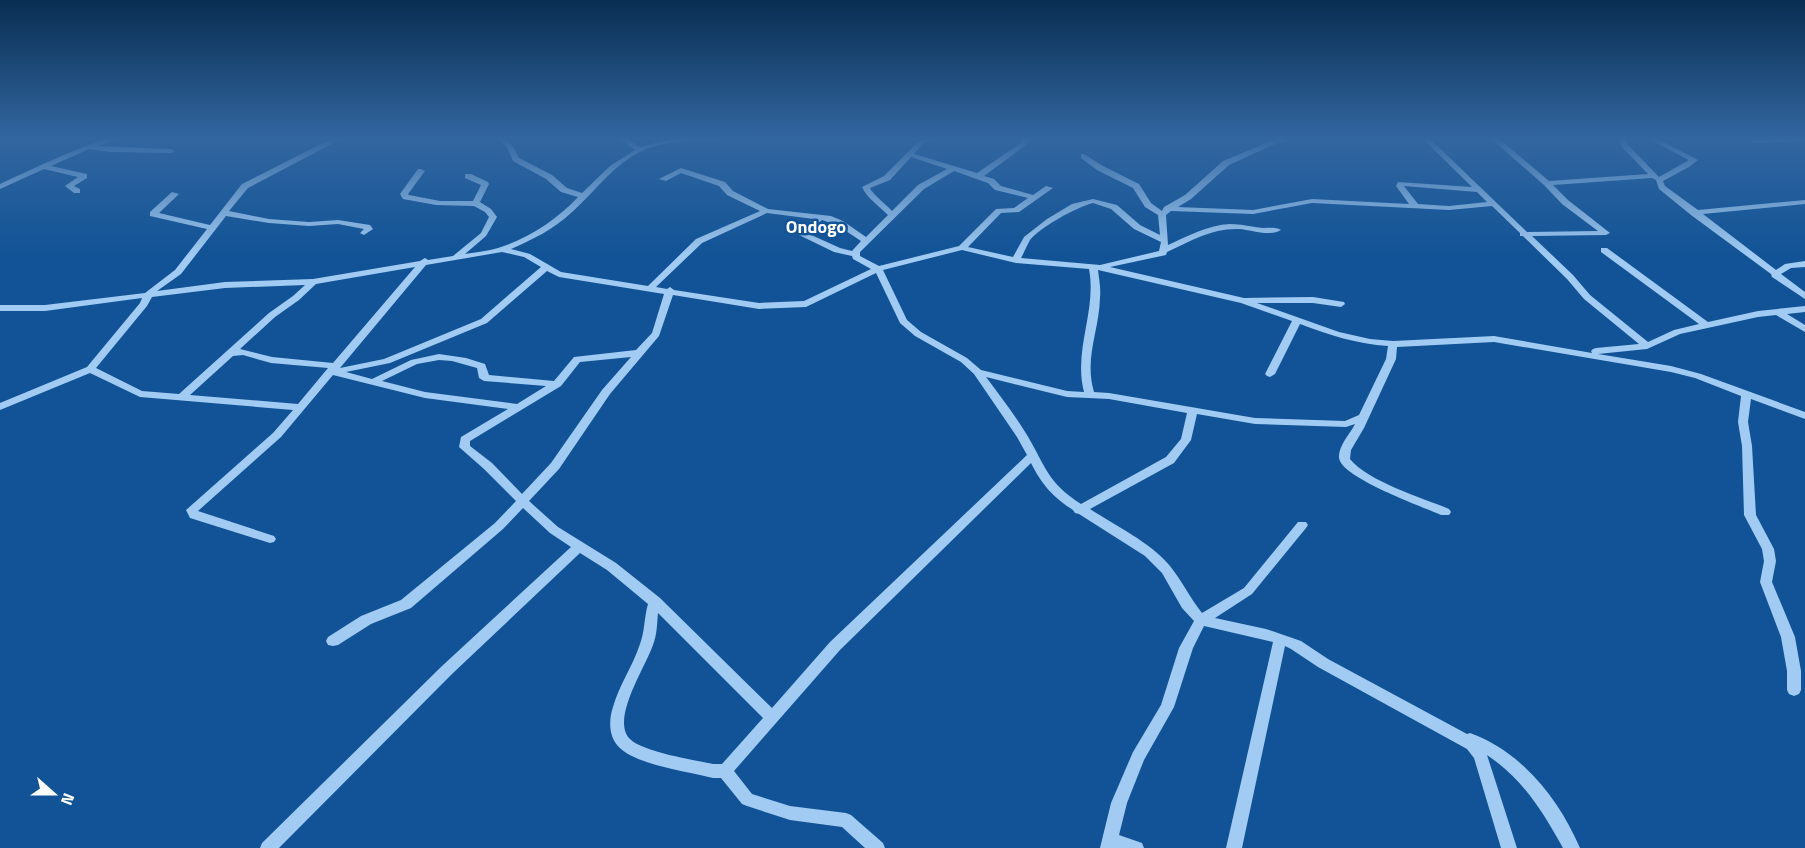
<svg xmlns="http://www.w3.org/2000/svg" width="1805" height="848" font-family="'Titillium Web',sans-serif">
  <style>
    .lines { fill: none; stroke-linecap: round; stroke-linejoin: round }
    .minor { fill: #a1cbf3; fill-rule: evenodd }
    .labels { text-anchor: middle; dominant-baseline: central; stroke-width: 5; stroke-linejoin: round; paint-order: stroke }
    .far-quarter-label { font-size: 18px; font-weight: bold; fill: #fff; stroke: #115396 }
  </style>
  <rect width="100%" height="100%" fill="#115396"/>
  <g class="lines">
    <g class="minor">
      <path d="M112,137H124L97,146L171,149L175,151L171,153L111,152L89,149L51,166L87,174V178L74,186L80,189V193H74L65,186L78,177L44,169L0,189V184C37,167 73,149 112,137Z"/>
      <path d="M335,137H345L248,188L229,211L269,219L309,222L338,220L370,225L373,229L364,235L360,233L364,229L338,224L309,226L269,223L226,216L181,274L157,291L225,282L313,279L420,261L425,258L428,260L453,256L481,233L489,217L485,212L474,206L436,205L403,199L400,194L418,169H421L425,171L408,194L409,195L440,201H473L481,185L465,178V174H471L488,182L489,184L480,202L491,209L497,217L486,236L465,254C476,252 488,251 498,248C527,239 557,220 578,197L561,192L546,179L513,161L507,147L497,137H504L512,145L519,158L552,175L567,188L582,193L610,166L635,150L617,137H625L640,147L672,139L734,137L731,139C702,141 671,139 644,150C613,164 595,192 571,213C554,229 532,240 511,249L530,254L561,272L648,286L696,239L760,211L727,195L719,186L681,173L666,181L659,179L681,168L725,182L733,191L768,209L831,216L843,221L866,237L888,215C880,207 866,197 862,187L884,176L918,142L931,137H943L922,144L914,154L977,173L1021,143V140L1018,137H1050L1028,141L1026,145L984,176L994,179L1001,186L1033,195L1046,186L1053,188L1019,212L1001,213L968,247L1013,257L1024,237L1047,219L1072,204L1093,199L1117,205L1140,225L1160,235L1158,215L1145,207L1133,188L1097,170L1081,158V154H1084L1103,166L1139,184L1151,203L1162,211L1164,207L1185,195L1223,161L1271,141L1286,137H1301L1275,144L1229,165L1191,199L1178,207L1253,210L1312,199L1409,204L1396,186L1398,182L1472,187L1421,137H1428L1527,232L1598,231L1562,204L1544,185L1489,137H1497L1549,181L1648,174L1622,147L1616,137H1623L1632,149L1659,177L1689,160L1645,137H1654L1698,160L1689,167L1663,181L1665,186L1698,210L1805,200V204L1703,214L1776,270L1785,264L1805,261V267L1791,268L1781,274L1805,292V299L1772,277L1771,274L1691,215L1659,189L1656,180L1652,178L1553,185L1568,200L1610,233L1606,235L1532,236L1573,275L1590,295L1648,342L1674,330L1699,324L1601,252V248H1607L1708,322L1758,311L1805,306V312L1787,314L1805,325V332L1776,315L1758,317L1680,334L1647,349L1598,354L1671,366L1701,374L1805,412V419L1751,399L1748,422L1752,446L1756,515L1774,549L1776,561L1772,582L1795,637L1801,671V690L1799,694L1794,696L1789,694L1787,690V671L1781,637L1760,582L1764,561L1762,549L1744,515L1742,446L1738,422L1741,396L1695,378L1671,372L1494,342L1397,347L1396,359L1364,428L1351,450L1350,459C1367,481 1423,498 1449,509L1451,512L1449,515H1441C1421,506 1342,478 1339,458C1338,446 1350,434 1355,424L1346,427L1255,424L1197,414L1191,440L1174,463L1090,509C1116,526 1150,542 1170,566C1182,581 1190,598 1202,613L1244,588L1298,522H1306L1308,525L1306,528L1252,594L1215,618L1266,629L1301,641L1328,659L1467,734L1470,733C1521,751 1559,799 1580,848H1563C1543,812 1523,779 1487,755L1517,848H1501L1474,758L1467,749L1318,667L1291,649L1285,646L1242,848H1226L1273,642L1204,626L1193,648L1174,707L1144,760L1127,803L1119,835L1142,843L1144,848H1100L1111,803L1133,752L1161,705L1179,648L1194,621L1182,608L1162,573L1145,556L1079,514L1075,513L1073,510C1053,497 1042,485 1031,463L840,650L734,771L752,794L790,806L846,813L851,815L883,843L885,848H865L842,827L790,820L747,806L742,804L721,778H713C689,772 639,765 621,749C609,739 608,722 613,707C619,685 633,666 640,644C645,631 644,617 648,604L607,570L580,553L452,674L279,848H260L262,843L442,666L571,547L550,533L523,508L503,529L411,608L371,624L338,645L333,646L328,645L326,641L328,637L361,616L401,600L495,523L516,501L484,469L459,447L461,437L508,409L425,398L333,375L281,437L198,511L274,536L276,539L274,542L270,543L190,518L186,510L273,433L293,410L140,397L90,373L0,410V403L87,367L140,303L142,298L45,311H0V305H45L145,293L175,270L207,229L150,216V212L172,192L179,194L159,213L210,225L242,184L309,150ZM911,157L947,169L918,185L892,211C886,204 873,195 870,188L890,180ZM954,171L988,183L995,190L1028,198L1014,208L996,209L959,246L879,266L860,256V252L924,189ZM1404,186L1477,192L1487,202L1449,206L1418,204ZM1093,203L1111,209L1134,229L1161,242L1159,251L1100,265L1021,258C1024,253 1027,245 1030,240C1042,226 1075,208 1093,203ZM1312,203L1449,210L1492,206L1520,233V236H1523L1567,279L1584,299L1639,344L1596,348L1593,349L1591,351L1592,353L1494,336L1393,341L1370,339L1339,332L1257,303H1313L1341,307L1345,304L1344,302L1313,297L1244,298L1110,267L1166,255L1167,252C1191,241 1212,228 1239,229C1252,230 1269,237 1281,230C1276,227 1270,228 1263,228C1252,227 1242,224 1230,224C1208,225 1188,236 1168,245L1166,215L1171,211L1253,214ZM767,213L814,219L799,231V235L834,252L852,256L853,259L871,269L804,301L759,303L674,290L670,287L667,289L656,287L702,243ZM822,220L837,225L861,241L852,251L840,248L807,233ZM962,250L1016,263L1089,269C1097,311 1073,350 1084,392L1067,391L981,370L967,358L921,332L907,320L883,270ZM502,252L524,257L541,267L481,319L384,359L340,368L426,265ZM415,267L333,363L272,357L240,349L275,317L299,300L316,284ZM1098,270L1241,303L1292,321L1265,374L1267,376L1270,377L1275,374L1300,324C1329,335 1357,344 1388,346L1386,359L1359,415L1345,421L1255,418L1109,393L1094,392C1084,358 1099,332 1100,298C1101,288 1099,279 1098,270ZM547,271L559,277L664,294L652,333L636,350L574,357L554,381L489,375L485,364L466,358L439,354L411,360L372,379L346,372L390,363L487,323ZM876,273L900,323L915,336L961,362L974,374L1017,437L1027,455L830,642L772,708L660,598L616,563L558,527L529,501L559,469L610,394L659,336L673,295L759,309L806,307ZM305,285L293,296L269,313L179,394L142,391L96,368L147,306L152,297L225,288ZM243,355L271,363L328,368L298,404L190,395L233,356ZM631,357L602,390L551,463L522,494L492,463L470,446V441L561,386L580,362ZM439,360L452,361L477,368L479,378L484,381L546,386L517,404L425,392L382,381L417,364ZM986,377L1067,397L1109,399L1187,413L1181,439L1166,457L1081,504C1047,482 1046,467 1027,435C1015,415 1000,396 986,377ZM658,613L763,718L722,764H713C694,760 643,752 630,739C610,720 646,666 653,645C657,635 657,624 658,613Z"/>
      <polygon points="1332,137 1380,137 1377,139 1335,139"/>
      <polygon points="1805,137 1805,141 1753,143 1750,141 1753,139"/>
    </g>
  </g>
  <linearGradient id="sky" x2="0" y2="1"><stop stop-color="#092e52"/><stop offset="0.54" stop-color="#3266a0"/><stop offset="1" stop-color="#3266a0" stop-opacity="0"/></linearGradient>
  <rect width="1805" height="256" fill="url(#sky)"/>
  <g class="labels">
    <g class="far-quarter-label">
      <text x="816" y="226">Ondogo</text>
    </g>
  </g>
  <g transform="translate(54 794) rotate(111)" stroke="#115396" stroke-width="4.5" paint-order="stroke">
  <path d="M0-4.5L10 22L0 15L-10 22Z" fill="#ffffff"/>
  <text y="-9" font-size="16" font-weight="bold" text-anchor="middle" fill="#ffffff">N</text>
  </g>
</svg>
